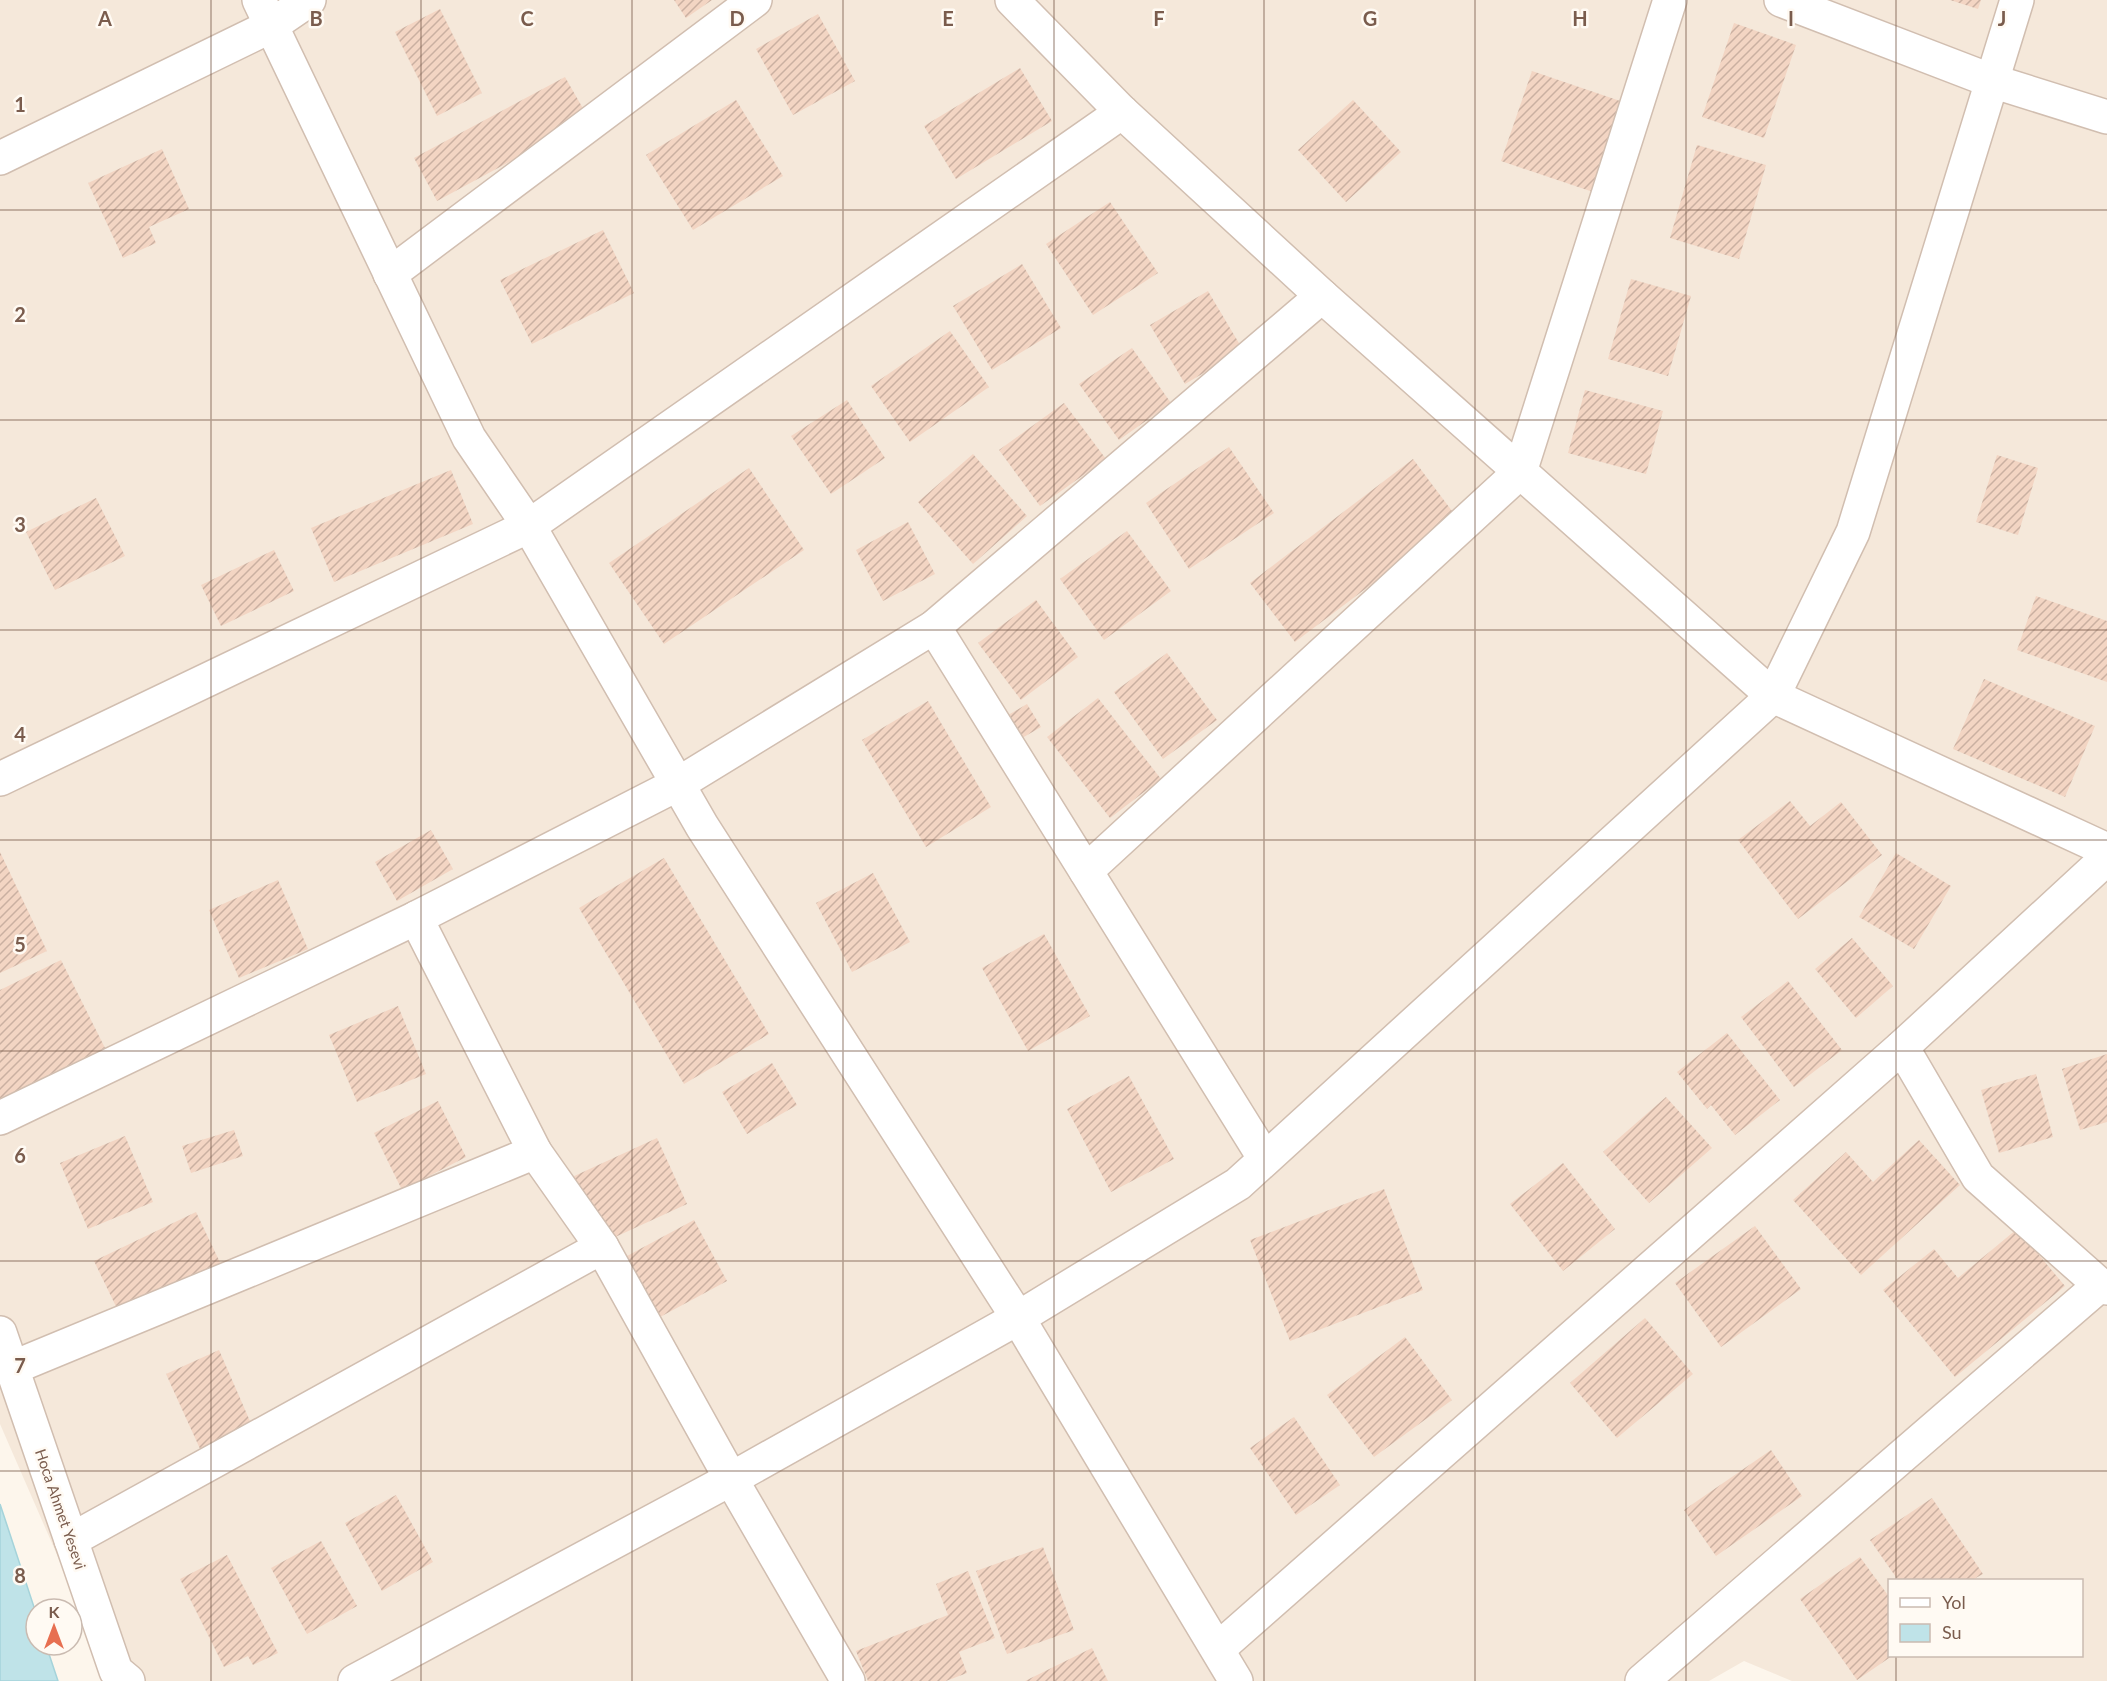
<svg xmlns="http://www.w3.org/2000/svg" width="2107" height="1681" font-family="Lato,sans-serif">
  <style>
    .residential { fill: #f5e8da; fill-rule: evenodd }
    .water { fill: #bfe3e8; stroke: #a5d3da; stroke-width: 1.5 }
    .building { fill: url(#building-hatch) }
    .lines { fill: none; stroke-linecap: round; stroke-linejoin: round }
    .minor-casing { stroke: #d1beb0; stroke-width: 36 }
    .minor { stroke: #fff; stroke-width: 33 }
    .grid { fill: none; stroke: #7a5c4d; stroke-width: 1.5; stroke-opacity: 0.55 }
    .labels { text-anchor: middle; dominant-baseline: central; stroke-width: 5; stroke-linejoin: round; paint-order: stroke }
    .street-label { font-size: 15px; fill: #7a5c4d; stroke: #fffaf3 }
    .grid-label { font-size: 20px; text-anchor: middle; font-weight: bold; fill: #7a5c4d; stroke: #fffaf3; stroke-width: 5; stroke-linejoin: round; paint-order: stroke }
  </style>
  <defs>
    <pattern id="building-hatch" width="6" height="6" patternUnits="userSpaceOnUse" patternTransform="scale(1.5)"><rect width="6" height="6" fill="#f3d5c3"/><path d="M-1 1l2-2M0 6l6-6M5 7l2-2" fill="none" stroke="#cab0a1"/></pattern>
  </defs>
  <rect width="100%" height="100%" fill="#fdf6ec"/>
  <path class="residential" d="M0,0H2107V1681H1792L1744,1661L1709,1681H112L0,1424ZM1890,1580H2082V1656H1890Z"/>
  <polygon class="water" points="0,1504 36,1613 36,1645 46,1645 58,1681 0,1681"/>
  <g class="building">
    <polygon points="674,0 712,0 686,18"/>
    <polygon points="1950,0 1981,0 1978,9"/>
    <polygon points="440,9 482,93 437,116 395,32"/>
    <polygon points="818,14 855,81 793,115 756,49"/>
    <polygon points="1734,23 1796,45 1764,138 1702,117"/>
    <polygon points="1020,68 1052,121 956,179 924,126"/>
    <polygon points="1532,71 1629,104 1599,194 1501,161"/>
    <polygon points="565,77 589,119 437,201 414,158"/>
    <polygon points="736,100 783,176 693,230 646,155"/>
    <polygon points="1353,100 1401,152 1346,202 1298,150"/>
    <polygon points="1697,145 1766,165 1739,259 1670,238"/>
    <polygon points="162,149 189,209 149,227 156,243 123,258 88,183"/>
    <polygon points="1110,202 1158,273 1093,315 1046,244"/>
    <polygon points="603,230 634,293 532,344 500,280"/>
    <polygon points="1022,264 1061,328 992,370 953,306"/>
    <polygon points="1631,279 1691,296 1668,376 1608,359"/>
    <polygon points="1208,291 1243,350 1185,384 1150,325"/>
    <polygon points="950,331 989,387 910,442 871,386"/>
    <polygon points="1132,348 1171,403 1119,440 1079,384"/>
    <polygon points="1585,390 1663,411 1646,474 1568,453"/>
    <polygon points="847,400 885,458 831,494 791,436"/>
    <polygon points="1064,403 1106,459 1040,506 999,450"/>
    <polygon points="1229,447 1274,513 1189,569 1146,503"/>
    <polygon points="973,454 1027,516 973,564 918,502"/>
    <polygon points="1997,455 2038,468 2018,535 1976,522"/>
    <polygon points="1413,459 1458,519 1295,642 1250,583"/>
    <polygon points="749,468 804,550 664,644 609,563"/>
    <polygon points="451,470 473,524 334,582 311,528"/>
    <polygon points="96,498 125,556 55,590 26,532"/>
    <polygon points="908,522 935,574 883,601 856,550"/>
    <polygon points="1127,531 1171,591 1104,640 1060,579"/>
    <polygon points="274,550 294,591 221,626 201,585"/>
    <polygon points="2036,596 2107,621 2107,682 2017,650"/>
    <polygon points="1036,600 1078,657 1021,700 978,643"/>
    <polygon points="1167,653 1217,720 1163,759 1114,692"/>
    <polygon points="1984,679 2095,726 2065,797 1953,749"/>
    <polygon points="1098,698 1161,779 1110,818 1047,737"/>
    <polygon points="928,701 991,807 926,847 862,740"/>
    <polygon points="1027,704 1041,727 1017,741 1003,718"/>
    <polygon points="1790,801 1810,826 1841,802 1882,855 1798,919 1738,840"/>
    <polygon points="431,830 453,869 397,901 375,862"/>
    <polygon points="0,852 47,951 0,973"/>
    <polygon points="1896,853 1951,886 1914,949 1859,917"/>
    <polygon points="664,858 769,1034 684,1084 579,908"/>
    <polygon points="873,873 910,942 852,972 816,903"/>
    <polygon points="278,880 308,949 239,978 209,910"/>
    <polygon points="1044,934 1090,1016 1028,1051 982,968"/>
    <polygon points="1852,938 1893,986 1856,1018 1815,969"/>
    <polygon points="61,960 105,1048 0,1099 0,990"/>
    <polygon points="1788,981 1842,1050 1794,1087 1741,1017"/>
    <polygon points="398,1006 426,1074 357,1102 329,1035"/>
    <polygon points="1727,1033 1780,1100 1735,1135 1711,1105 1707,1109 1677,1072"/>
    <polygon points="2107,1054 2107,1122 2080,1130 2062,1069"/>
    <polygon points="772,1063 797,1105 747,1134 722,1092"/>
    <polygon points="2036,1074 2053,1137 1999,1153 1981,1090"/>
    <polygon points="1129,1076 1174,1159 1111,1192 1067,1109"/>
    <polygon points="1666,1097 1712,1148 1649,1203 1603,1152"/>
    <polygon points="438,1101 466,1157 402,1190 374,1133"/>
    <polygon points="234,1130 243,1156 191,1173 182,1146"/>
    <polygon points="125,1136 153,1202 88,1229 60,1163"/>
    <polygon points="657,1138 687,1204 600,1244 570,1178"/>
    <polygon points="1919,1140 1960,1185 1861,1275 1793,1200 1846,1152 1873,1182"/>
    <polygon points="1563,1163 1615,1229 1563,1271 1510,1204"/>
    <polygon points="1384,1189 1423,1290 1290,1341 1250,1240"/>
    <polygon points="196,1212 226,1275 124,1323 94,1261"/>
    <polygon points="694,1220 727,1281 660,1317 627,1256"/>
    <polygon points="1755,1226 1801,1289 1721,1347 1675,1283"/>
    <polygon points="2017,1229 2065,1286 1955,1377 1883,1290 1934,1249 1958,1278"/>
    <polygon points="1645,1318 1693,1374 1617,1438 1570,1383"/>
    <polygon points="1405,1337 1452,1400 1374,1457 1327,1395"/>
    <polygon points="219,1350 253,1428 201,1451 166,1374"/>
    <polygon points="1294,1417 1340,1485 1296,1515 1250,1448"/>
    <polygon points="1771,1450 1802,1496 1716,1556 1684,1510"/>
    <polygon points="396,1495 433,1562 382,1591 345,1523"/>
    <polygon points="1932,1498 1983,1574 1972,1580 1898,1580 1870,1540"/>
    <polygon points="321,1541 357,1606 307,1634 271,1568"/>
    <polygon points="1043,1547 1074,1630 1007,1654 976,1571"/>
    <polygon points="227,1555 278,1653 253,1665 248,1656 224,1667 180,1579"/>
    <polygon points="1860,1557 1890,1598 1890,1656 1892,1656 1857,1680 1800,1599"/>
    <polygon points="968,1571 995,1638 959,1652 967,1673 946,1681 868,1681 856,1651 948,1615 936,1584"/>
    <polygon points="1092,1648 1108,1681 1025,1681"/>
  </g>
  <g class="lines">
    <defs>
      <g id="minor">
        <polyline points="259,0 469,438 529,526 702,826 1018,1318 1236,1681"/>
        <polyline points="1012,0 1122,112 1322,296 1773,696 2107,850"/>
        <polyline points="1781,0 1992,81 2107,117"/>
        <polyline points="0,158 271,26 309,0"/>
        <polyline points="390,274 755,0"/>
        <polyline points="934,627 1265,1159"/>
        <polyline points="0,779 529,526 1122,112"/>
        <polyline points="1086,871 1520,472 1670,0"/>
        <polyline points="416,918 535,1152 602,1247 731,1479 848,1681"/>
        <polyline points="1902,1047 1978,1177 2100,1285 2107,1288"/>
        <polyline points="0,1118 416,918 678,784 934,627 1322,296"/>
        <polyline points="0,1333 116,1671 128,1681"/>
        <polyline points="12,1368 535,1152"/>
        <polyline points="71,1540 602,1247"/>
        <polyline points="1218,1649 1902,1047 2107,858"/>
        <polyline points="355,1681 731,1479 1018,1318 1238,1184 1773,696 1853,532 2017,0"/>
        <polyline points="1642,1681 2100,1285"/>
      </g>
    </defs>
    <use href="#minor" class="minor-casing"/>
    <use href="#minor" class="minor"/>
  </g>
  <path class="grid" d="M211,0V1681M421,0V1681M632,0V1681M843,0V1681M1054,0V1681M1264,0V1681M1475,0V1681M1686,0V1681M1896,0V1580M0,210H2107M0,420H2107M0,630H2107M0,840H2107M0,1051H2107M0,1261H2107M0,1471H2107M1896,1656V1681"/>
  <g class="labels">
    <g class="street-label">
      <text transform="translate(61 1509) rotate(71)">Hoca Ahmet Yesevi</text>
    </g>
  </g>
  <g class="grid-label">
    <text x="105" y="26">A</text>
    <text x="316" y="26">B</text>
    <text x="527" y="26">C</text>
    <text x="737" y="26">D</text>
    <text x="948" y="26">E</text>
    <text x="1159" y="26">F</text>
    <text x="1370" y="26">G</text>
    <text x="1580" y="26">H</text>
    <text x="1791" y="26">I</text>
    <text x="2002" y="26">J</text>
    <text x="20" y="112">1</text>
    <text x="20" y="322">2</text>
    <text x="20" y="532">3</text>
    <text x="20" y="742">4</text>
    <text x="20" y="952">5</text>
    <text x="20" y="1163">6</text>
    <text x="20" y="1373">7</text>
    <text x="20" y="1583">8</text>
  </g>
  <rect x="1888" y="1579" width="195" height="78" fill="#fffaf3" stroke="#cabbb1" stroke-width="1.5"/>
  <rect x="1900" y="1598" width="30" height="9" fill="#ffffff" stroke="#cabbb1" stroke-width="1.5"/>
  <text x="1942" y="1609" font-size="18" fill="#7a5c4d">Yol</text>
  <rect x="1900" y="1624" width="30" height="18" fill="#bfe3e8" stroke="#cabbb1" stroke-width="1.5"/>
  <text x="1942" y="1639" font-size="18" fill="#7a5c4d">Su</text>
  <g transform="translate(54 1627)"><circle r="28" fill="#fffaf3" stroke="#cabbb1" stroke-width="1.5"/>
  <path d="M0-4.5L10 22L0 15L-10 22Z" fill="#e76f51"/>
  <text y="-9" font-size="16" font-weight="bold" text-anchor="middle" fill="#7a5c4d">K</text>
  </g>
</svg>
